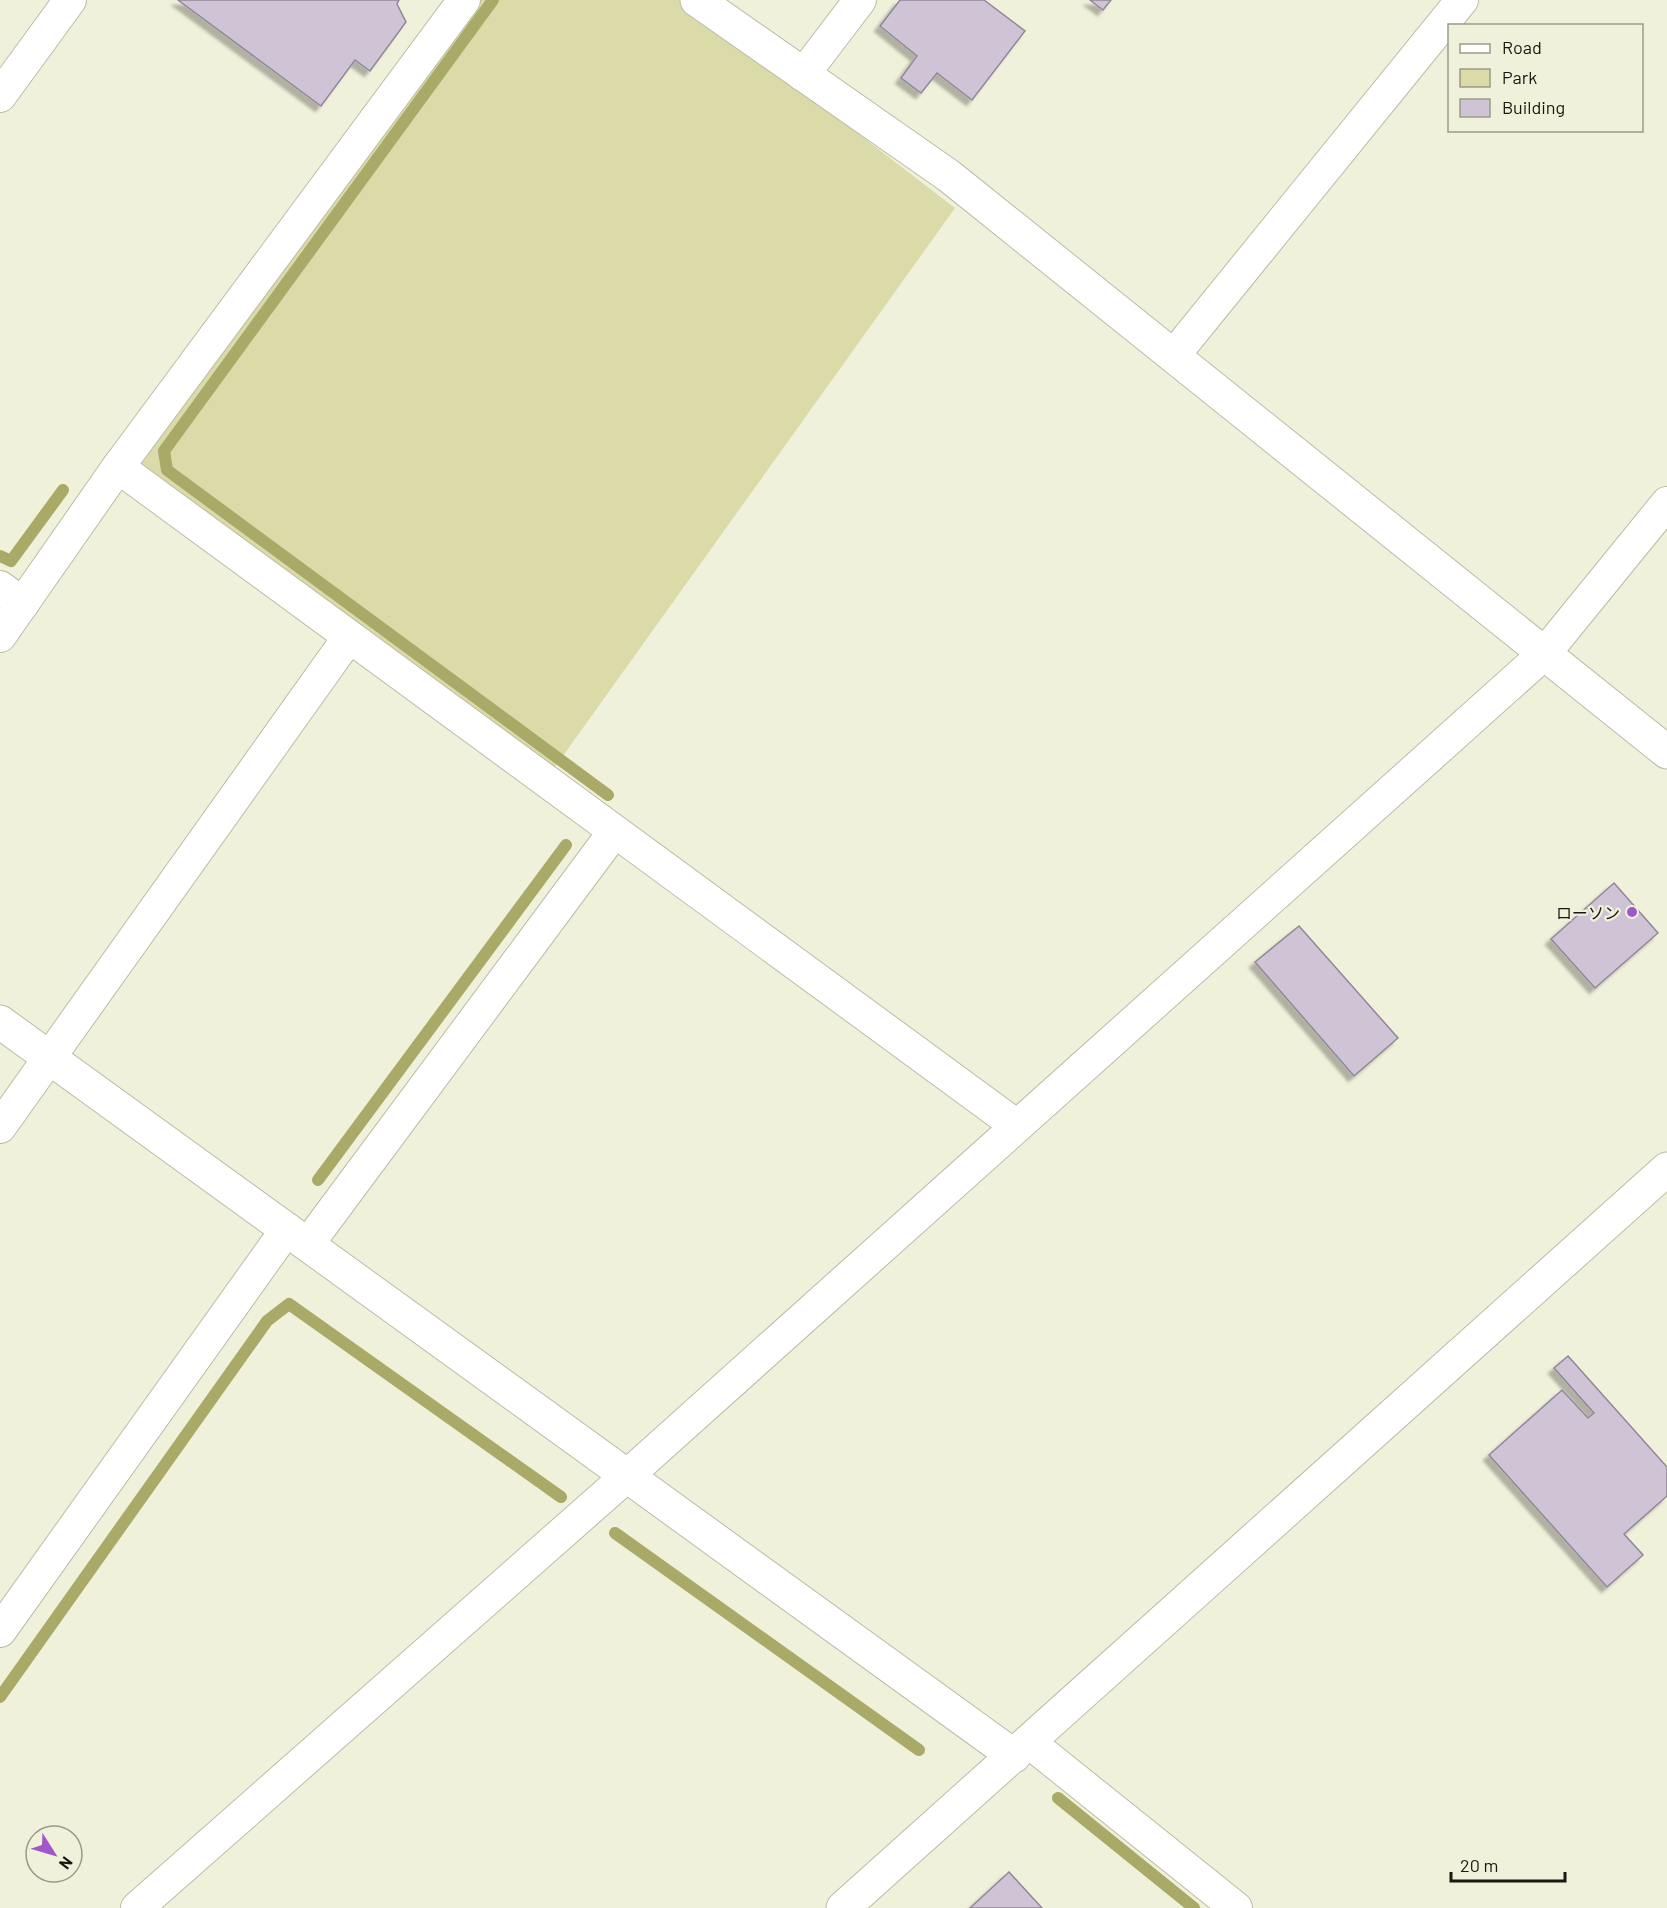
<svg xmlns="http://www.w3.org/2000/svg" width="1667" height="1908" font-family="Barlow,'Noto Sans JP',sans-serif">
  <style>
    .green { fill: #dadba9 }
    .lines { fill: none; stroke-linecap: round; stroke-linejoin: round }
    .stream { stroke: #a9aa67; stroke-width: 12 }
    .building { fill: #cfc3d6; stroke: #928799; stroke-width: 1.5; filter: url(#shadow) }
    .street-casing { stroke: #bcbca7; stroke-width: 34 }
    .secondary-casing { stroke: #bcbca7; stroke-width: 35 }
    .street { stroke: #fff; stroke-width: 32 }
    .secondary { stroke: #fff; stroke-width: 33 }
    .poi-dot { fill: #a256c9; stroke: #f0f1db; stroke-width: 2 }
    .labels { text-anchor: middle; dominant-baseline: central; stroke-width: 4.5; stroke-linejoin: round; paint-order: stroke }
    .poi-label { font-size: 16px; fill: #181810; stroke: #f0f1db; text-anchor: end }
  </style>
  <defs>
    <filter id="shadow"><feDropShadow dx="-5.5" dy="5.5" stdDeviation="1.5" flood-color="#0004"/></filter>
  </defs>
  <rect width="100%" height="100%" fill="#f0f1db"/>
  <polygon class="green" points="464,0 684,0 955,208 545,781 118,467"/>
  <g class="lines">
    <g class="stream">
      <polyline points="493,0 164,451 167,470 608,795"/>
      <polyline points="0,556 11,561 63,490"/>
      <polyline points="318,1180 566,845"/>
      <polyline points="615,1533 919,1750"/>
      <polyline points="0,1697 267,1321 289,1304 561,1497"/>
      <polyline points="1058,1798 1194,1908"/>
    </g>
  </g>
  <g class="building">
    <polygon points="178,0 399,0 397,4 406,22 370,71 355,60 321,106"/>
    <polygon points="900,0 984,0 1025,31 972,100 937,73 921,93 901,78 917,56 880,26"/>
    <polygon points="1090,0 1111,0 1103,10"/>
    <polygon points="1614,883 1658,933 1595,988 1551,939"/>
    <polygon points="1299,926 1398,1038 1354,1076 1255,962"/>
    <polygon points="1568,1356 1667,1467 1667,1496 1624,1534 1643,1555 1607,1587 1489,1455 1562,1390 1588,1418 1594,1413 1554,1368"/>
    <polygon points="1009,1872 1042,1908 970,1908"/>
  </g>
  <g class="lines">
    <defs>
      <g id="street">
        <polyline points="803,75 860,0"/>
        <polyline points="0,96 70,0"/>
        <polyline points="1174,355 1462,0"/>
        <polyline points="118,467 1017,1126"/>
        <polyline points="0,587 23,604"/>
        <polyline points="0,636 118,467 464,0"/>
        <polyline points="0,1127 349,637"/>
        <polyline points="308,1244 614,832"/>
        <polyline points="0,1631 287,1229"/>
        <polyline points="1029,1742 1236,1908"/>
        <polyline points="137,1908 628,1475 1545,653 1667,503"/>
      </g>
      <g id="secondary">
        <polyline points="697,0 949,176 1667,752"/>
        <polyline points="0,1022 1014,1756"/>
        <polyline points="843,1908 1667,1169"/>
      </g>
    </defs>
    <use href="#street" class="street-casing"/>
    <use href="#secondary" class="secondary-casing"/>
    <use href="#street" class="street"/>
    <use href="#secondary" class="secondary"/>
  </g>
  <circle class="poi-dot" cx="1632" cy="912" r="6"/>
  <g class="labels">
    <g class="poi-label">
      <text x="1620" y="912">ローソン</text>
    </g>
  </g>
  <rect x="1448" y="24" width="195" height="108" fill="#f0f1db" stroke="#9a9a8a" stroke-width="1.5"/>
  <rect x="1460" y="44" width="30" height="9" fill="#ffffff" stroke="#9a9a8a" stroke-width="1.5"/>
  <text x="1502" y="54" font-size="18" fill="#181810">Road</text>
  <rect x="1460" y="69" width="30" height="18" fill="#dadba9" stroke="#9a9a8a" stroke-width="1.5"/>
  <text x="1502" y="84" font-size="18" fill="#181810">Park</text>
  <rect x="1460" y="99" width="30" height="18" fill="#cfc3d6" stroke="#9a9a8a" stroke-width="1.5"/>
  <text x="1502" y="114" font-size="18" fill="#181810">Building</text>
  <g transform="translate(54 1854) rotate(127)"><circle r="28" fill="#f0f1db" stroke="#9a9a8a" stroke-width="1.5"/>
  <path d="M0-4.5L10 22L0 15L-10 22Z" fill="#a256c9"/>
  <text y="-9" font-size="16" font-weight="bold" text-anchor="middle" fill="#181810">N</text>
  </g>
  <path d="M1451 1872v9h114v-9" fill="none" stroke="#181810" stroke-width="3"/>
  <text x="1460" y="1872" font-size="18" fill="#181810" stroke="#f0f1db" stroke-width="4.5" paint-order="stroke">20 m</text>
</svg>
